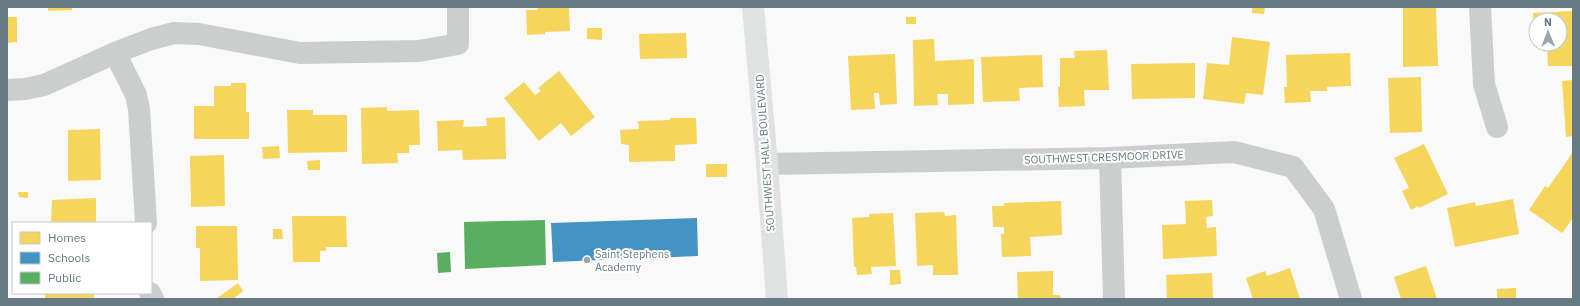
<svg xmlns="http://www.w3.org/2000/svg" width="1580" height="306" font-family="'IBM Plex Sans',sans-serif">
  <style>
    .homes { fill: #f6d55c }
    .schools { fill: #4393c3 }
    .public { fill: #5aae61 }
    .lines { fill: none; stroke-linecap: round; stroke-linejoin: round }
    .minor { stroke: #cccece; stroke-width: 22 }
    .major { stroke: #e0e1e1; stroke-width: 22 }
    .poi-dot { fill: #99a6ac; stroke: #fff; stroke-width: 1.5 }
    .labels { text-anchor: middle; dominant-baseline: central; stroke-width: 4; stroke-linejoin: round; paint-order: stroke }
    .street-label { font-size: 11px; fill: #657a82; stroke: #fff }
    .poi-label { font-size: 11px; fill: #657a82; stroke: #fff; text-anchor: start }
  </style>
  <rect width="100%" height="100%" fill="#f9f9f9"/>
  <g class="homes">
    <polygon points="48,7 72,7 72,10 48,11"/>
    <polygon points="537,7 569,7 570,31 545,32 545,34 527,35 526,10 538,10"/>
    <polygon points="1252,7 1265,7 1264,14 1252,13"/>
    <polygon points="1403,7 1436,7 1438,66 1403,67"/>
    <polygon points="1573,11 1573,66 1548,66 1547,44 1560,44 1560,20 1536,20 1536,39 1534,39 1533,13"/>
    <polygon points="7,17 17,17 17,42 7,43"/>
    <rect x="906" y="17" width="10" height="7"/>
    <polygon points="587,28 602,28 602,40 587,39"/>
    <polygon points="686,33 687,58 640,59 639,34"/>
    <polygon points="1232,37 1270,42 1263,95 1246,93 1244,104 1203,99 1207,63 1229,65"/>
    <polygon points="934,39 935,61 974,59 974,104 948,105 948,94 937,94 938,105 914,106 913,40"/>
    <polygon points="1107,50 1109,90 1084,90 1085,106 1059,107 1058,87 1060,87 1060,58 1075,58 1074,51"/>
    <polygon points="1350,53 1351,86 1327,87 1327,91 1310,91 1311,102 1285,103 1284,87 1287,87 1286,55"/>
    <polygon points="895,54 897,104 880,105 879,93 874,93 875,109 851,110 848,56"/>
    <polygon points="1042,55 1043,87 1019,88 1020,101 983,102 981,57"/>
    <polygon points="1195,63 1195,98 1132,99 1131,64"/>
    <polygon points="559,71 595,117 571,136 561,123 539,141 504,98 524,82 535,95 541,91 538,88"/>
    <polygon points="1421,77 1422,132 1390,133 1388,78"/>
    <polygon points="1573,80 1573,136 1566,137 1562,81"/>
    <polygon points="231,83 246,83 246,112 249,112 249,139 194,139 194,106 214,106 214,86 231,86"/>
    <polygon points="387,107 387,111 419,110 420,145 409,145 409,153 397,153 398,163 362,164 361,108"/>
    <polygon points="287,110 313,110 313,115 347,115 347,152 288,153"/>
    <polygon points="505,117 506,159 463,160 462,150 438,151 437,121 464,120 463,127 487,126 486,118"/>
    <polygon points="670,118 696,118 697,144 675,145 675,161 629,162 629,145 621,144 620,130 639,129 638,121 670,120"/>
    <polygon points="100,129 101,180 68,181 68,130"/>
    <polygon points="1424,144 1448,194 1419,208 1418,206 1411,210 1402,191 1409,188 1394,158"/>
    <polygon points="279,146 280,158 263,159 262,147"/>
    <polygon points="1573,152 1573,218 1562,233 1529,210 1545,186 1548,188"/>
    <polygon points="224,155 225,206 191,207 190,156"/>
    <polygon points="320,160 320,170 308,170 307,161"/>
    <rect x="706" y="164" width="21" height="13"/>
    <polygon points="18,192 28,192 28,198 19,197"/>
    <polygon points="96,198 96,223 51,223 52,200"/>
    <polygon points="1513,199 1519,234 1455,247 1447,208 1475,202 1476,206"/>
    <polygon points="1212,200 1213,216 1206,217 1207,228 1216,227 1217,256 1163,259 1162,225 1186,224 1185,201"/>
    <polygon points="1061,201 1062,235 1030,237 1031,256 1002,257 1001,234 1004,234 1004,227 993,227 992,206 1004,206 1004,203"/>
    <polygon points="944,212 945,216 956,215 958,275 933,275 933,265 917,266 915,213"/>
    <polygon points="893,213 896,266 871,267 872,274 857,275 856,267 854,267 852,218 869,217 869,214"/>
    <polygon points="292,216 346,216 347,247 326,247 326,251 320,251 320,262 293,262"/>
    <polygon points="196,226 237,226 238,280 200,281 200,248 196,248"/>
    <polygon points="273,229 282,229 283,239 273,239"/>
    <polygon points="1426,266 1437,299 1401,299 1394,277"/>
    <polygon points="1290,268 1300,299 1253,299 1246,278 1265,271 1267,276"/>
    <polygon points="890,270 900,270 901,284 890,285"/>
    <polygon points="1053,271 1053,295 1060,295 1061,299 1018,299 1017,272"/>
    <polygon points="1212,273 1213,299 1167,299 1166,275"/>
    <polygon points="238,283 243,291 233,299 216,299"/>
    <polygon points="1516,288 1516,299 1497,299 1497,289"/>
    <rect x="45" y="293" width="49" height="6"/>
  </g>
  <polygon class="schools" points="697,218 698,256 553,262 551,223"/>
  <g class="public">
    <polygon points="545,220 546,265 465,269 464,222"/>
    <polygon points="450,252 451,272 438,273 437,253"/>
  </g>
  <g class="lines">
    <g class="minor">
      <polyline points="1480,7 1484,84 1497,127"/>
      <polyline points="115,53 136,95 139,109 146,223"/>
      <polyline points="7,90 25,89 44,85 115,53 151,39 174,33 199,34 300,53 419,51 458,44 458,7"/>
      <polyline points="1110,158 1114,299"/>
      <polyline points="767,164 1110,158 1234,152 1293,167 1324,209 1351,299"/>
      <polyline points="150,293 153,299"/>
    </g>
    <polyline class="major" points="753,7 767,164 777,299"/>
  </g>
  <circle class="poi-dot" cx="587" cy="260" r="4"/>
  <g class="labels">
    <g class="street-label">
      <text transform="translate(765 153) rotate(-94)">SOUTHWEST HALL BOULEVARD</text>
      <text transform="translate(1104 157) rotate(-2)">SOUTHWEST CRESMOOR DRIVE</text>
    </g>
    <g class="poi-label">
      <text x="595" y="254">Saint Stephens<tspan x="595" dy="13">Academy</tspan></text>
    </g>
  </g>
  <rect width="1580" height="306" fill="none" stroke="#657a82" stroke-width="16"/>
  <rect x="12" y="222" width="140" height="72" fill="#ffffff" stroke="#c1cacd"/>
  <rect x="20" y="232" width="20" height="12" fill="#f6d55c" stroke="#c1cacd"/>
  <text x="48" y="242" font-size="12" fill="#657a82">Homes</text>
  <rect x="20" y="252" width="20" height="12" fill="#4393c3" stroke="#c1cacd"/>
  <text x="48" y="262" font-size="12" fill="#657a82">Schools</text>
  <rect x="20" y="272" width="20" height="12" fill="#5aae61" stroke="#c1cacd"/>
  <text x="48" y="282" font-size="12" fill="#657a82">Public</text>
  <g transform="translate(1548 32) rotate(359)"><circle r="19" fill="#ffffff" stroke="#c1cacd"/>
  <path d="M0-3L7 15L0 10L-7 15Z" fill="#99a6ac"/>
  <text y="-6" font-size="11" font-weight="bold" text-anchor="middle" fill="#657a82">N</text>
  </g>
</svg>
